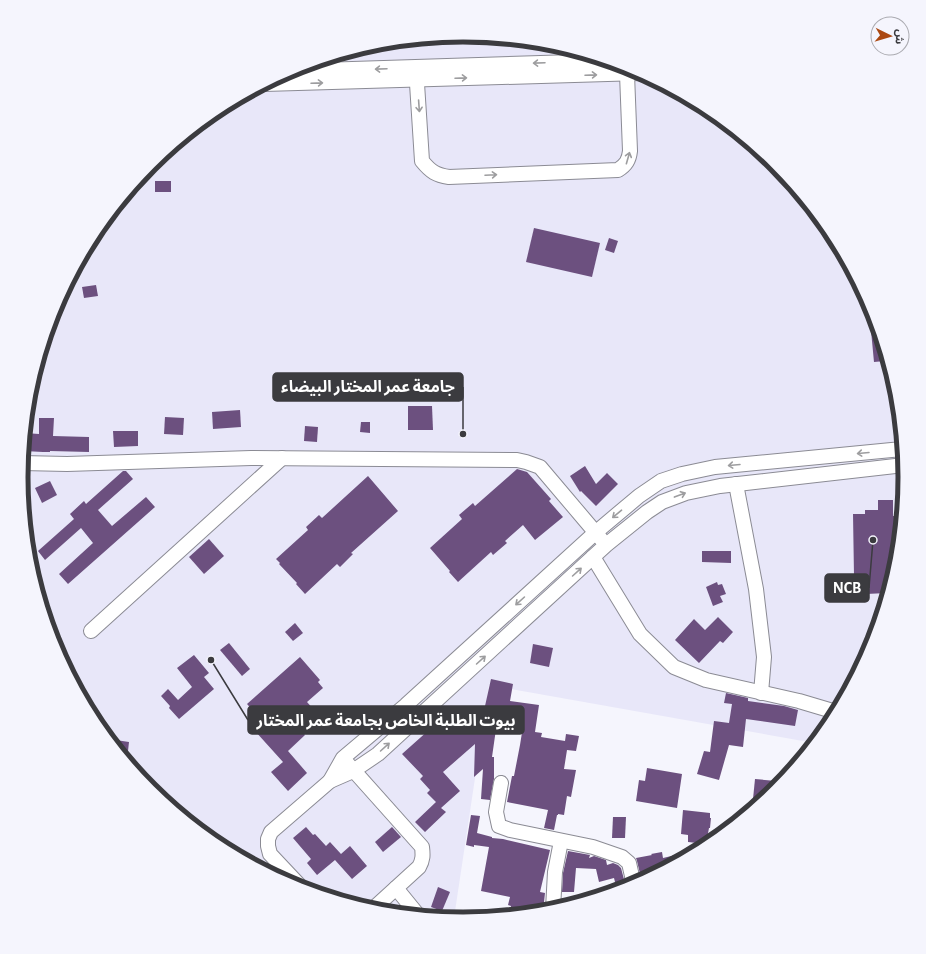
<svg xmlns="http://www.w3.org/2000/svg" width="926" height="954" font-family="'Alegreya Sans','Noto Sans Arabic',sans-serif">
  <style>
    .built { fill: #e8e7f9 }
    .building { fill: #6c507f }
    .lines { fill: none; stroke-linecap: round; stroke-linejoin: round }
    .minor-casing { stroke: #8b8b94; stroke-width: 16 }
    .minor { stroke: #fff; stroke-width: 14 }
    .oneway { stroke: #9d9d9f }
    .rim { fill: none; stroke: #3b3b3f; stroke-width: 5 }
    .leader { fill: none; stroke: #3b3b3f; stroke-width: 1.5 }
    .callout-dot { fill: #3b3b3f; stroke: #f5f5fd; stroke-width: 1.5 }
    .callout { fill: #3b3b3f; stroke: #3b3b3f; stroke-width: 1.5 }
    .callout-label { font-size: 16px; text-anchor: middle; font-weight: bold; fill: #fff }
  </style>
  <rect width="100%" height="100%" fill="#f5f5fd"/>
  <polygon class="built" points="463,35 549,44 632,69 709,110 776,165 831,232 871,308 897,391 905,477 896,563 871,646 830,723 814,743 489,685 454,918 377,910 294,885 217,844 150,789 95,722 55,646 29,563 21,477 30,391 55,308 96,231 151,164 218,109 294,69 377,43"/>
  <g class="building">
    <rect x="155" y="181" width="16" height="11"/>
    <polygon points="534,228 600,243 592,277 526,262"/>
    <polygon points="609,238 618,241 614,253 605,250"/>
    <polygon points="96,285 98,296 84,298 82,287"/>
    <polygon points="875,319 884,349 885,361 874,362 870,320"/>
    <polygon points="408,406 432,406 433,430 408,430"/>
    <polygon points="240,410 241,427 213,429 212,412"/>
    <polygon points="165,417 184,418 183,435 164,434"/>
    <polygon points="39,418 54,418 53,436 89,437 89,452 50,451 50,452 43,452 24,451 25,433 39,434"/>
    <polygon points="361,422 370,422 370,433 360,432"/>
    <polygon points="305,426 318,427 317,442 304,441"/>
    <polygon points="113,431 138,431 138,446 114,447"/>
    <polygon points="585,466 596,484 607,473 618,484 596,506 581,491 580,492 570,476"/>
    <polygon points="517,469 527,472 551,499 549,501 563,517 535,540 523,525 505,541 507,543 493,555 491,552 458,582 449,572 450,571 430,548 462,519 459,515 473,503 475,506"/>
    <polygon points="123,471 126,471 133,479 98,510 112,526 146,497 155,507 68,584 59,574 93,543 81,528 45,560 38,551 74,519 70,514 84,501 86,504"/>
    <polygon points="368,476 398,511 351,553 353,554 340,567 337,564 305,594 296,584 297,583 279,564 280,563 276,559 308,530 306,527 319,515 322,518"/>
    <polygon points="50,481 57,495 42,503 35,488"/>
    <polygon points="878,500 893,500 893,516 900,516 899,533 897,559 892,559 892,563 888,563 888,590 887,593 866,594 866,596 830,595 831,576 854,576 853,514 865,514 865,510 878,510"/>
    <polygon points="209,539 224,556 204,574 189,557"/>
    <polygon points="702,551 731,551 731,563 702,562"/>
    <polygon points="717,582 718,585 722,584 726,594 720,596 723,602 713,606 706,587"/>
    <polygon points="718,617 733,632 723,643 720,641 699,663 675,640 694,619 705,630"/>
    <polygon points="295,623 303,633 293,641 285,632"/>
    <polygon points="229,643 250,669 242,676 220,650"/>
    <polygon points="533,644 553,648 549,667 530,663"/>
    <polygon points="194,655 209,673 204,677 214,689 179,719 169,708 170,706 161,696 168,689 178,700 192,687 177,668"/>
    <polygon points="300,657 320,680 318,682 323,688 307,702 315,711 298,726 305,735 288,751 307,773 288,791 271,772 283,762 255,731 264,723 247,704"/>
    <polygon points="491,679 513,684 510,701 539,705 535,732 542,733 541,737 565,741 566,734 579,736 576,751 567,750 564,769 576,770 571,797 567,796 564,815 558,814 558,815 557,815 554,830 544,828 548,810 507,802 512,776 514,776 520,745 524,720 521,720 522,714 485,706"/>
    <polygon points="726,693 748,698 748,701 784,706 798,710 795,726 746,719 743,747 729,745 719,780 697,774 704,751 710,752 714,721 729,723 732,704 724,703"/>
    <polygon points="439,721 440,722 441,721 496,729 492,757 494,757 494,779 490,800 481,799 483,769 474,777 475,744 443,772 460,791 441,808 446,812 425,832 415,822 436,802 427,793 430,790 420,779 423,776 402,754"/>
    <polygon points="109,739 129,742 127,760 117,748"/>
    <polygon points="647,768 682,774 677,808 636,801 639,780 645,781"/>
    <polygon points="755,779 776,781 775,790 752,809"/>
    <polygon points="683,810 710,813 710,818 711,818 710,828 709,828 706,844 688,842 688,835 681,834"/>
    <polygon points="471,815 480,816 477,833 492,837 492,838 503,839 550,850 540,892 545,893 543,911 510,914 511,906 508,905 510,897 481,891 489,847 474,845 474,847 466,845"/>
    <polygon points="613,817 626,817 625,838 612,838"/>
    <polygon points="306,827 313,835 315,834 326,846 330,842 341,854 350,846 367,866 352,879 335,860 317,875 307,863 311,859 293,838"/>
    <polygon points="392,827 401,837 383,852 375,842"/>
    <polygon points="568,851 590,855 589,858 594,856 606,860 607,865 613,863 618,865 621,868 626,887 617,890 614,878 599,882 596,869 576,868 574,892 562,892 563,873"/>
    <polygon points="662,852 663,858 688,852 689,855 647,878 641,878 637,861 636,858 652,855 651,854"/>
    <polygon points="438,887 450,892 442,911 431,907"/>
  </g>
  <g class="lines">
    <defs>
      <g id="minor">
        <path d="M416,68L422,161C431,172 436,175 449,177L618,170C626,165 629,160 630,151L627,74"/>
        <polyline points="289,71 606,61"/>
        <polyline points="264,84 641,73"/>
        <polyline points="22,463 67,464 251,458 517,460 526,462 540,467 601,539"/>
        <polyline points="736,484 756,589 764,657 761,693"/>
        <polyline points="593,557 640,634 674,667 706,680 799,701 836,712"/>
        <polyline points="91,631 282,458"/>
        <path d="M347,763L422,847C423,855 423,860 419,867L373,909"/>
        <polyline points="330,781 343,758 406,705 595,533 639,496 661,481 682,474 715,467 902,449"/>
        <polyline points="501,783 496,812 499,826 510,830 593,847 622,857 629,863 634,885"/>
        <polyline points="302,888 270,854 268,846 268,839 271,832 330,781 353,771 378,754 606,545 647,512 662,502 686,493 720,486 904,465"/>
        <polyline points="396,888 418,915"/>
        <polyline points="553,909 555,872 561,841"/>
      </g>
    </defs>
    <use href="#minor" class="minor-casing"/>
    <use href="#minor" class="minor"/>
  </g>
  <defs><path id="oneway-shaft" d="M-6 0H5M1.5-3L5.5 0L1.5 3" fill="none" stroke-width="1.6" stroke-linecap="round" stroke-linejoin="round"/></defs>
  <g class="oneway">
    <use href="#oneway-shaft" transform="translate(539 63) rotate(178)"/>
    <use href="#oneway-shaft" transform="translate(381 69) rotate(178)"/>
    <use href="#oneway-shaft" transform="translate(591 75) rotate(-2)"/>
    <use href="#oneway-shaft" transform="translate(461 78) rotate(-2)"/>
    <use href="#oneway-shaft" transform="translate(317 83) rotate(-2)"/>
    <use href="#oneway-shaft" transform="translate(419 106) rotate(86)"/>
    <use href="#oneway-shaft" transform="translate(628 158) rotate(-74)"/>
    <use href="#oneway-shaft" transform="translate(491 175) rotate(-3)"/>
    <use href="#oneway-shaft" transform="translate(863 453) rotate(175)"/>
    <use href="#oneway-shaft" transform="translate(734 465) rotate(175)"/>
    <use href="#oneway-shaft" transform="translate(680 495) rotate(-20)"/>
    <use href="#oneway-shaft" transform="translate(617 514) rotate(140)"/>
    <use href="#oneway-shaft" transform="translate(577 572) rotate(-42)"/>
    <use href="#oneway-shaft" transform="translate(520 601) rotate(138)"/>
    <use href="#oneway-shaft" transform="translate(481 660) rotate(-42)"/>
    <use href="#oneway-shaft" transform="translate(385 747) rotate(-42)"/>
  </g>
  <path d="M0 0H926V954H0ZM28 477a435 435 0 1 1 870 0a435 435 0 1 1-870 0Z" fill="#f5f5fd" fill-rule="evenodd"/>
  <path class="rim" d="M28 477a435 435 0 1 1 870 0a435 435 0 1 1-870 0Z"/>
  <path class="leader" d="M463 434L463 387M873 540L869 588M211 660L248 720"/>
  <g class="callout-dot">
    <circle cx="463" cy="434" r="4"/>
    <circle cx="873" cy="540" r="4"/>
    <circle cx="211" cy="660" r="4"/>
  </g>
  <g class="callout">
    <rect x="273" y="373" width="190" height="28" rx="4"/>
    <rect x="825" y="574" width="44" height="28" rx="4"/>
    <rect x="248" y="706" width="276" height="28" rx="4"/>
  </g>
  <g class="callout-label">
    <text x="368" y="392">جامعة عمر المختار البيضاء</text>
    <text x="847" y="593">NCB</text>
    <text x="386" y="726">بيوت الطلبة الخاص بجامعة عمر المختار</text>
  </g>
  <g transform="translate(890 36) rotate(95)"><circle r="19" fill="#f5f5fd" stroke="#ababb1"/>
  <path d="M0-3L7 15L0 10L-7 15Z" fill="#ab4811"/>
  <text y="-6" font-size="11" font-weight="bold" text-anchor="middle" fill="#3b3b3f">ش</text>
  </g>
</svg>
